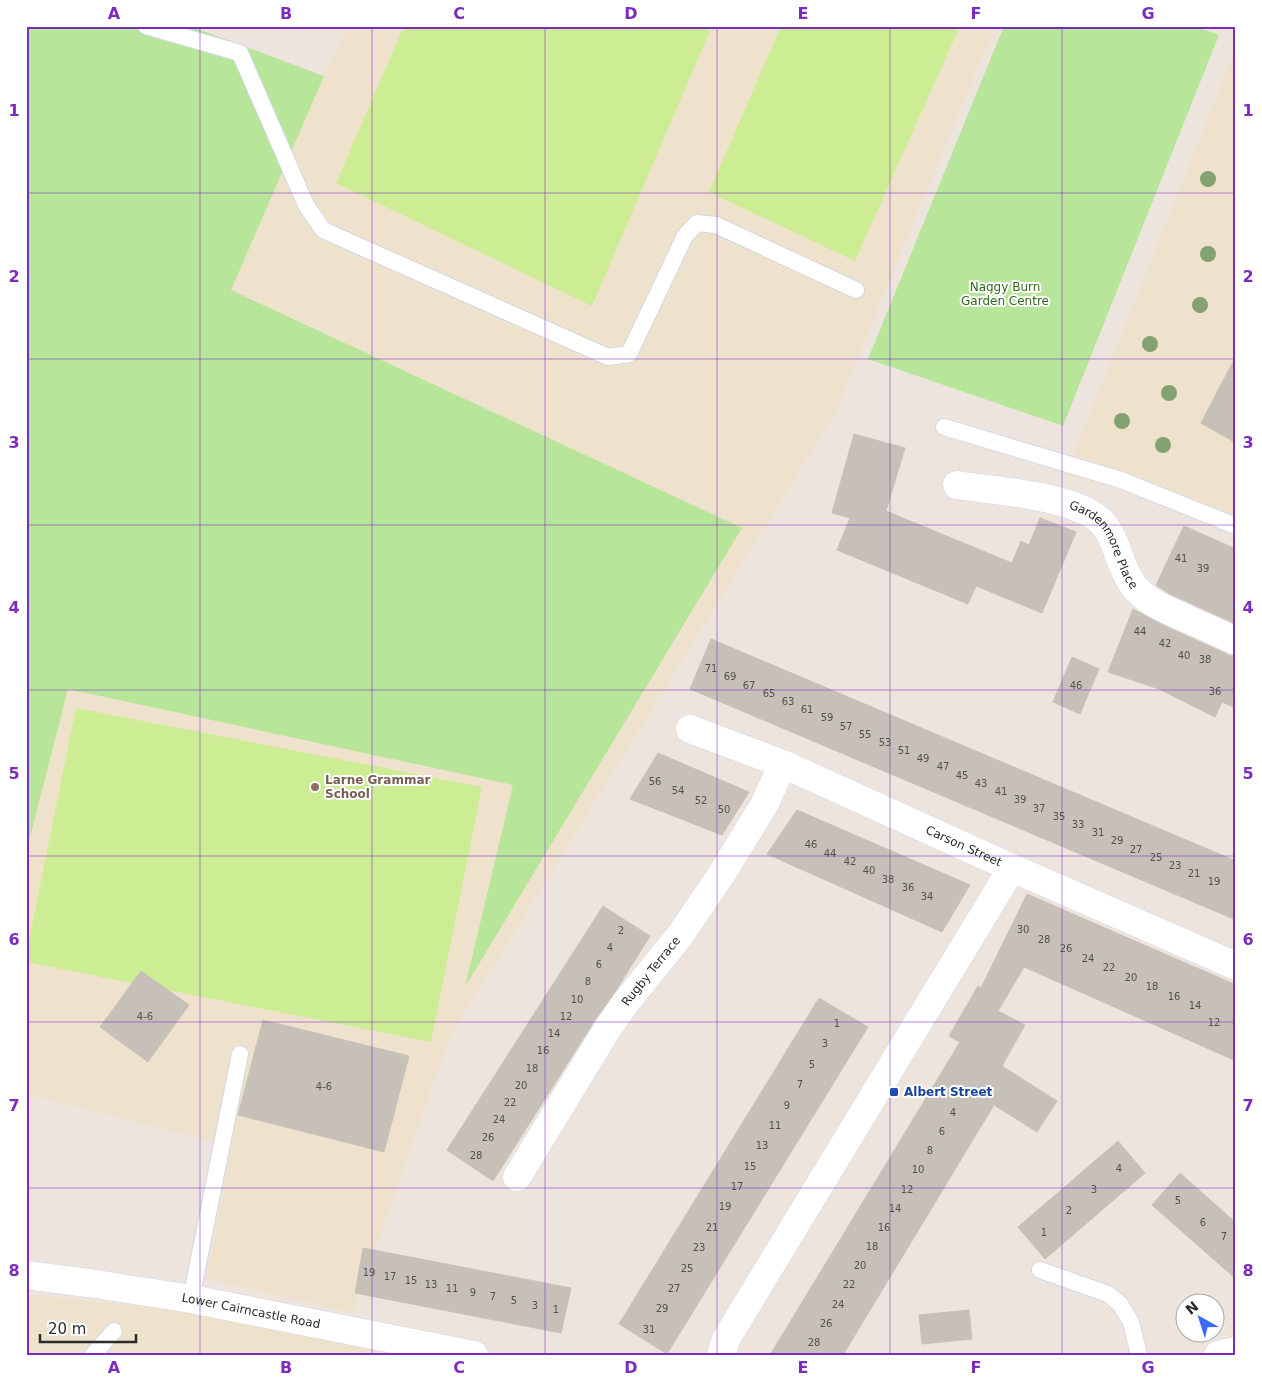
<svg xmlns="http://www.w3.org/2000/svg" width="1262" height="1381" font-family="'DejaVu Sans',sans-serif">
  <style>
    .education { fill: #efe2cc }
    .green { fill: #b7e599 }
    .pitch { fill: #cced94 }
    .building { fill: #c6c0b9; stroke: #c9c1b7 }
    .lines { fill: none; stroke-linecap: round; stroke-linejoin: round }
    .service-casing { stroke: #d2d7e4; stroke-width: 18 }
    .minor-casing { stroke: #d2d7e4; stroke-width: 29 }
    .tertiary-casing { stroke: #d2d7e4; stroke-width: 29 }
    .service { stroke: #fff; stroke-width: 16 }
    .minor { stroke: #fff; stroke-width: 28 }
    .tertiary { stroke: #fff; stroke-width: 28 }
    .tree { fill: #84a271 }
    .grid { fill: none; stroke: #7b2cbf; stroke-width: 1; stroke-opacity: 0.55 }
    .education-dot { fill: #8d6e63; stroke: #fff; stroke-width: 2 }
    .transit-dot { fill: #1a4fb4; stroke: #fff; stroke-width: 2 }
    .labels { text-anchor: middle; dominant-baseline: central; stroke-width: 4; stroke-linejoin: round; paint-order: stroke }
    .number-label { font-size: 10px; fill: #52504e }
    .park-label { font-size: 12px; fill: #2f6b19; stroke: #fff }
    .street-label { font-size: 12px; fill: #2b2b2b; stroke: #fff }
    .education-label { font-size: 12px; font-weight: bold; fill: #785e54; stroke: #fff; text-anchor: start }
    .transit-label { font-size: 12px; font-weight: bold; fill: #164399; stroke: #fff; text-anchor: start }
    .neatline { fill: none; stroke: #7b2cbf; stroke-width: 2 }
    .grid-label { font-size: 16px; text-anchor: middle; font-weight: bold; fill: #7b2cbf }
  </style>
  <rect width="100%" height="100%" fill="#ede5dd"/>
  <g class="education">
    <polygon points="26,26 190,26 323,76 349,26 995,26 834,415 450,1036 353,1313 207,1279 231,1146 26,1094"/>
    <polygon points="1236,47 1236,532 1158,499 1065,475"/>
    <polygon points="26,1294 194,1312 391,1355 26,1355"/>
  </g>
  <g class="green">
    <polygon points="26,26 190,26 324,76 231,290 742,528 465,987 513,785 68,689 26,853"/>
    <polygon points="1004,26 1194,26 1219,35 1063,426 868,359"/>
  </g>
  <g class="pitch">
    <polygon points="404,26 712,26 592,306 336,183"/>
    <polygon points="781,26 960,26 855,261 709,192"/>
    <polygon points="76,708 482,787 431,1042 26,962 26,955"/>
  </g>
  <g class="building">
    <polygon points="1236,356 1236,443 1201,423"/>
    <polygon points="854,434 905,448 886,511 1012,563 1021,541 1029,545 1040,518 1076,532 1042,613 976,586 968,604 837,550 850,518 832,513"/>
    <polygon points="1184,526 1236,549 1236,624 1170,594 1156,585"/>
    <polygon points="1133,609 1165,626 1229,655 1236,656 1236,708 1222,702 1215,717 1159,689 1108,672"/>
    <polygon points="711,639 1236,861 1236,920 690,689"/>
    <polygon points="1072,657 1099,669 1080,714 1053,702"/>
    <polygon points="658,753 749,792 722,835 630,799"/>
    <polygon points="797,810 970,885 942,932 767,854"/>
    <polygon points="1027,894 1236,985 1236,1061 1024,967 998,1011 1025,1025 1002,1066 1057,1101 1037,1132 994,1105 843,1355 770,1355 960,1042 949,1036 978,986 981,988"/>
    <polygon points="603,906 650,936 615,992 595,1020 493,1181 447,1150"/>
    <polygon points="141,971 189,1005 148,1062 100,1027"/>
    <polygon points="819,998 868,1027 667,1354 619,1324"/>
    <polygon points="263,1020 409,1056 384,1152 238,1115"/>
    <polygon points="1118,1141 1145,1173 1045,1259 1018,1227"/>
    <polygon points="1180,1173 1236,1223 1236,1279 1152,1205"/>
    <polygon points="363,1248 571,1288 561,1333 355,1293"/>
    <polygon points="969,1310 972,1339 922,1344 919,1315"/>
  </g>
  <g class="lines">
    <defs>
      <g id="service">
        <polyline points="146,26 240,53 306,205 323,230 608,357 629,354 685,236 697,223 716,225 856,290"/>
        <polyline points="944,427 1121,480 1236,526"/>
        <polyline points="1040,1270 1108,1294 1120,1304 1131,1322 1139,1355"/>
        <polyline points="191,1299 240,1054"/>
        <polyline points="93,1355 114,1331"/>
      </g>
      <g id="minor">
        <path id="s1" d="M957,485C995,491 1067,495 1097,518C1117,534 1117,561 1131,582C1144,602 1166,609 1187,619C1203,626 1219,633 1236,641"/>
        <path id="s2" d="M690,729L783,764L1012,868L1236,966"/>
        <path id="s3" d="M517,1177L608,1028L627,1001L681,934L721,875L764,805L783,764"/>
        <polyline points="721,1355 726,1339 1012,868"/>
      </g>
      <g id="tertiary">
        <path id="s4" d="M26,1275L96,1284L191,1299L474,1355"/>
        <polyline points="1218,1355 1236,1351"/>
      </g>
    </defs>
    <use href="#service" class="service-casing"/>
    <use href="#minor" class="minor-casing"/>
    <use href="#tertiary" class="tertiary-casing"/>
    <use href="#service" class="service"/>
    <use href="#minor" class="minor"/>
    <use href="#tertiary" class="tertiary"/>
  </g>
  <g class="tree">
    <circle cx="1208" cy="179" r="8"/>
    <circle cx="1208" cy="254" r="8"/>
    <circle cx="1200" cy="305" r="8"/>
    <circle cx="1150" cy="344" r="8"/>
    <circle cx="1169" cy="393" r="8"/>
    <circle cx="1122" cy="421" r="8"/>
    <circle cx="1163" cy="445" r="8"/>
  </g>
  <path class="grid" d="M200,26V1355M372,26V1355M545,26V1355M717,26V1355M890,26V1355M1062,26V1355M26,193H1236M26,359H1236M26,525H1236M26,690H1236M26,856H1236M26,1022H1236M26,1188H1236"/>
  <circle class="education-dot" cx="315" cy="787" r="5"/>
  <rect class="transit-dot" x="889" y="1087" width="10" height="10" rx="2.5"/>
  <g class="labels">
    <g class="number-label">
      <text x="1181" y="558">41</text>
      <text x="1203" y="568">39</text>
      <text x="1140" y="631">44</text>
      <text x="1165" y="643">42</text>
      <text x="1184" y="655">40</text>
      <text x="1205" y="659">38</text>
      <text x="711" y="668">71</text>
      <text x="730" y="676">69</text>
      <text x="749" y="685">67</text>
      <text x="1076" y="685">46</text>
      <text x="1215" y="691">36</text>
      <text x="769" y="693">65</text>
      <text x="788" y="701">63</text>
      <text x="807" y="709">61</text>
      <text x="827" y="717">59</text>
      <text x="846" y="726">57</text>
      <text x="865" y="734">55</text>
      <text x="885" y="742">53</text>
      <text x="904" y="750">51</text>
      <text x="923" y="758">49</text>
      <text x="943" y="766">47</text>
      <text x="962" y="775">45</text>
      <text x="655" y="781">56</text>
      <text x="981" y="783">43</text>
      <text x="678" y="790">54</text>
      <text x="1001" y="791">41</text>
      <text x="1020" y="799">39</text>
      <text x="701" y="800">52</text>
      <text x="1039" y="808">37</text>
      <text x="724" y="809">50</text>
      <text x="1059" y="816">35</text>
      <text x="1078" y="824">33</text>
      <text x="1098" y="832">31</text>
      <text x="1117" y="840">29</text>
      <text x="811" y="844">46</text>
      <text x="1136" y="849">27</text>
      <text x="830" y="853">44</text>
      <text x="1156" y="857">25</text>
      <text x="850" y="861">42</text>
      <text x="1175" y="865">23</text>
      <text x="869" y="870">40</text>
      <text x="1194" y="873">21</text>
      <text x="888" y="879">38</text>
      <text x="1214" y="881">19</text>
      <text x="908" y="887">36</text>
      <text x="927" y="896">34</text>
      <text x="1023" y="929">30</text>
      <text x="621" y="930">2</text>
      <text x="1044" y="939">28</text>
      <text x="610" y="947">4</text>
      <text x="1066" y="948">26</text>
      <text x="1088" y="958">24</text>
      <text x="599" y="964">6</text>
      <text x="1109" y="967">22</text>
      <text x="1131" y="977">20</text>
      <text x="588" y="981">8</text>
      <text x="1152" y="986">18</text>
      <text x="1174" y="996">16</text>
      <text x="577" y="999">10</text>
      <text x="1195" y="1005">14</text>
      <text x="145" y="1016">4-6</text>
      <text x="566" y="1016">12</text>
      <text x="1214" y="1022">12</text>
      <text x="837" y="1023">1</text>
      <text x="554" y="1033">14</text>
      <text x="825" y="1043">3</text>
      <text x="543" y="1050">16</text>
      <text x="812" y="1064">5</text>
      <text x="532" y="1068">18</text>
      <text x="800" y="1084">7</text>
      <text x="521" y="1085">20</text>
      <text x="324" y="1086">4-6</text>
      <text x="510" y="1102">22</text>
      <text x="787" y="1105">9</text>
      <text x="953" y="1112">4</text>
      <text x="499" y="1119">24</text>
      <text x="775" y="1125">11</text>
      <text x="942" y="1131">6</text>
      <text x="488" y="1137">26</text>
      <text x="762" y="1145">13</text>
      <text x="930" y="1150">8</text>
      <text x="476" y="1155">28</text>
      <text x="750" y="1166">15</text>
      <text x="1119" y="1168">4</text>
      <text x="918" y="1169">10</text>
      <text x="737" y="1186">17</text>
      <text x="907" y="1189">12</text>
      <text x="1094" y="1189">3</text>
      <text x="1178" y="1200">5</text>
      <text x="725" y="1206">19</text>
      <text x="895" y="1208">14</text>
      <text x="1069" y="1210">2</text>
      <text x="1203" y="1222">6</text>
      <text x="712" y="1227">21</text>
      <text x="884" y="1227">16</text>
      <text x="1044" y="1232">1</text>
      <text x="1224" y="1236">7</text>
      <text x="872" y="1246">18</text>
      <text x="699" y="1247">23</text>
      <text x="860" y="1265">20</text>
      <text x="687" y="1268">25</text>
      <text x="369" y="1272">19</text>
      <text x="390" y="1276">17</text>
      <text x="411" y="1280">15</text>
      <text x="431" y="1284">13</text>
      <text x="849" y="1284">22</text>
      <text x="452" y="1288">11</text>
      <text x="674" y="1288">27</text>
      <text x="473" y="1292">9</text>
      <text x="493" y="1296">7</text>
      <text x="514" y="1300">5</text>
      <text x="838" y="1304">24</text>
      <text x="535" y="1305">3</text>
      <text x="662" y="1308">29</text>
      <text x="556" y="1309">1</text>
      <text x="826" y="1323">26</text>
      <text x="649" y="1329">31</text>
      <text x="814" y="1342">28</text>
    </g>
    <g class="park-label">
      <text x="1005" y="287">Naggy Burn<tspan x="1005" dy="14">Garden Centre</tspan></text>
    </g>
    <g class="street-label">
      <text stroke="none"><textPath href="#s1" startOffset="170">Gardenmore Place</textPath></text>
      <text stroke="none"><textPath href="#s2" startOffset="298">Carson Street</textPath></text>
      <text stroke="none"><textPath href="#s3" startOffset="246">Rugby Terrace</textPath></text>
      <text stroke="none"><textPath href="#s4" startOffset="228">Lower Cairncastle Road</textPath></text>
    </g>
    <g class="education-label">
      <text x="325" y="780">Larne Grammar<tspan x="325" dy="14">School</tspan></text>
    </g>
    <g class="transit-label">
      <text x="904" y="1092">Albert Street</text>
    </g>
  </g>
  <rect width="1262" height="1381" fill="none" stroke="#ffffff" stroke-width="55"/>
  <g transform="translate(1200 1318) rotate(321)"><circle r="24" fill="#ffffff" stroke="#aaaaaa"/>
  <path d="M0-4L9 19L0 12L-9 19Z" fill="#3a6afe"/>
  <text y="-8" font-size="14" font-weight="bold" text-anchor="middle" fill="#2b2b2b">N</text>
  </g>
  <path d="M40 1334v8h96v-8" fill="none" stroke="#2b2b2b" stroke-width="2.5"/>
  <text x="48" y="1334" font-size="15" fill="#2b2b2b" stroke="#ffffff" stroke-width="4" paint-order="stroke">20 m</text>
  <rect x="28" y="28" width="1206" height="1326" class="neatline"/>
  <g class="grid-label">
    <text x="114" y="19">A</text>
    <text x="286" y="19">B</text>
    <text x="459" y="19">C</text>
    <text x="631" y="19">D</text>
    <text x="803" y="19">E</text>
    <text x="976" y="19">F</text>
    <text x="1148" y="19">G</text>
    <text x="14" y="116">1</text>
    <text x="1248" y="116">1</text>
    <text x="14" y="282">2</text>
    <text x="1248" y="282">2</text>
    <text x="14" y="448">3</text>
    <text x="1248" y="448">3</text>
    <text x="14" y="613">4</text>
    <text x="1248" y="613">4</text>
    <text x="14" y="779">5</text>
    <text x="1248" y="779">5</text>
    <text x="14" y="945">6</text>
    <text x="1248" y="945">6</text>
    <text x="14" y="1111">7</text>
    <text x="1248" y="1111">7</text>
    <text x="14" y="1276">8</text>
    <text x="1248" y="1276">8</text>
    <text x="114" y="1373">A</text>
    <text x="286" y="1373">B</text>
    <text x="459" y="1373">C</text>
    <text x="631" y="1373">D</text>
    <text x="803" y="1373">E</text>
    <text x="976" y="1373">F</text>
    <text x="1148" y="1373">G</text>
  </g>
</svg>
